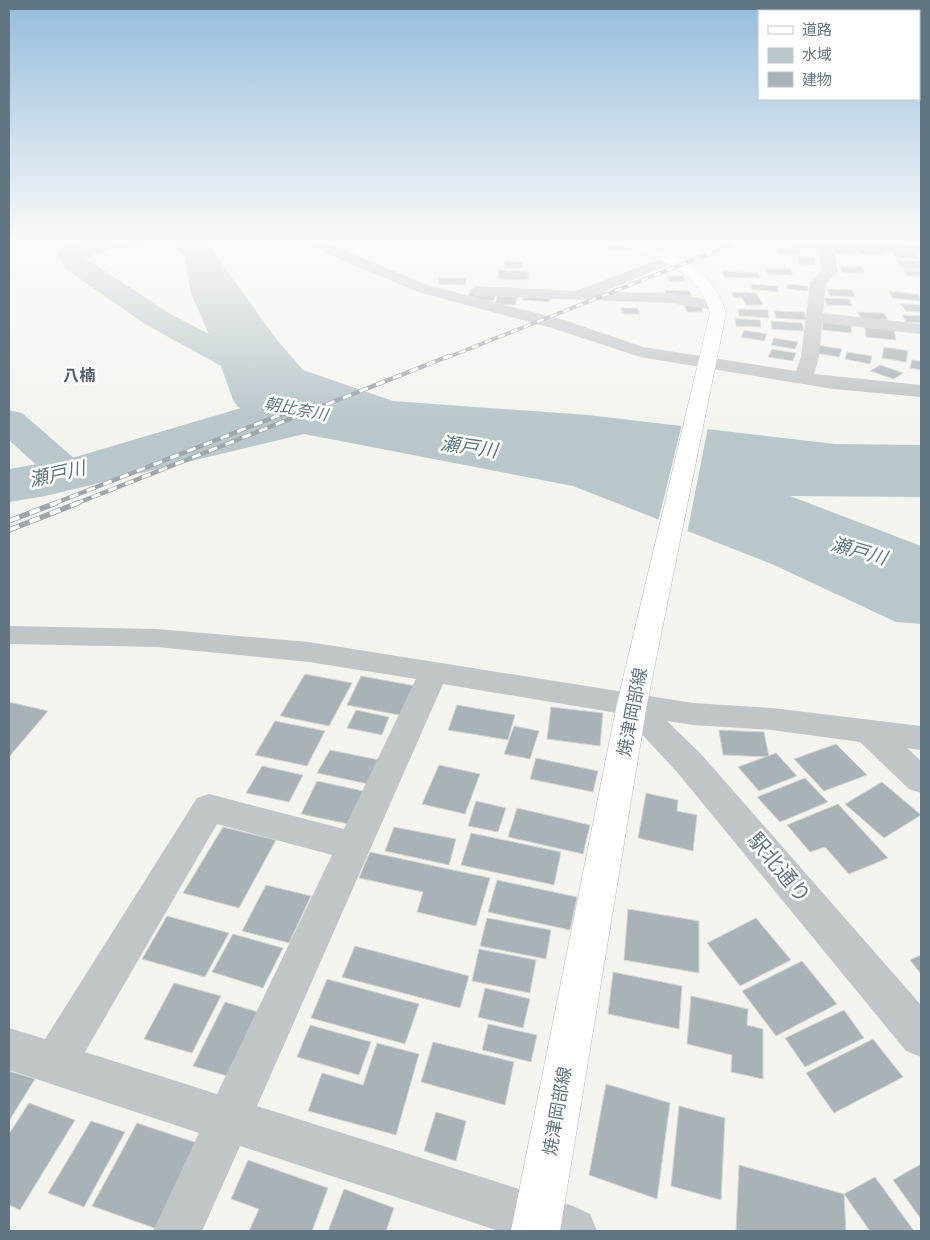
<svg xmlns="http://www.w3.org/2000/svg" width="930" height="1240" font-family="'Roboto Condensed','Noto Sans JP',sans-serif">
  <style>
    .water { fill: #b9c7cb }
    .pier { fill: #f4f4ef }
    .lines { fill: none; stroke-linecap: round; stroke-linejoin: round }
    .river { fill: #b9c7cb; fill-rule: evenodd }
    .building { fill: #a9b2b6; stroke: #d5d5d2 }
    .major-casing { stroke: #b3b8bb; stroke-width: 1 }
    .minor { fill: #c0c5c7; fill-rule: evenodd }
    .major { fill: #fff; fill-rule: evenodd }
    .rail-far2-casing { stroke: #9ea6ab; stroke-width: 4 }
    .rail-far1-casing { stroke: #9ea6ab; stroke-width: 4.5 }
    .rail-casing { stroke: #9ea6ab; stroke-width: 5.5 }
    .rail-far2 { stroke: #fff; stroke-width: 2.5; stroke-dasharray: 7; stroke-linecap: butt }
    .rail-far1 { stroke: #fff; stroke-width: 3; stroke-dasharray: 9; stroke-linecap: butt }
    .rail { stroke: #fff; stroke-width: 4; stroke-dasharray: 11; stroke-linecap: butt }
    .labels { text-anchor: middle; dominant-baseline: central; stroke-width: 5; stroke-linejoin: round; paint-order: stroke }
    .far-quarter-label { font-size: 16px; font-weight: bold; fill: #4f5d67; stroke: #fff }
    .far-water-label { font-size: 16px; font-style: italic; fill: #5c7880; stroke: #fff }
    .street-label { font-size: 18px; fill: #617582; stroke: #fff }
    .water-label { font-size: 19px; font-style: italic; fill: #5c7880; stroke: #fff }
    .near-street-label { font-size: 21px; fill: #617582; stroke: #fff }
  </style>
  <rect width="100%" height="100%" fill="#f4f4ef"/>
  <g class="water">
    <polygon points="105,243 147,243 142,249 121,247 70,254"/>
    <polygon points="172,243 207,243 277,340 303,370 393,401 588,415 835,444 921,445 921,497 790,496 921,546 921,624 896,622 774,565 573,486 304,434 45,496 9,502 9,469 72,458 241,408 191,293 185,257"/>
  </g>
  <polygon class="pier" points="682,424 708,427 687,534 658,522"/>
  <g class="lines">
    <g class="river">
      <polygon points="79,243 118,243 114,248 85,258 167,312 247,354 265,393 272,401 266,408 254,412 238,407 233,400 221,366 145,324 66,269 57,254 61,249"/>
      <polygon points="9,410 22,413 82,465 88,473 82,481 68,485 54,481 9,440"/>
    </g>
  </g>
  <g class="building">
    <polygon points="621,245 632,250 604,249 612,247"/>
    <polygon points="830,247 853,248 856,254 833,253"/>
    <polygon points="857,248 880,249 884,255 861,254"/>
    <polygon points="775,249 798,249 802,254 778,254"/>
    <polygon points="891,250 914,251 919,259 896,258"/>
    <polygon points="799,256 814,257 816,265 800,264"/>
    <polygon points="896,260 920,261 921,269 902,268"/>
    <polygon points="505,261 523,262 523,268 504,268"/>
    <polygon points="839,266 862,267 865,273 842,272"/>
    <polygon points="765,269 790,269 793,275 768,274"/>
    <polygon points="499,270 528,271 528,280 497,279"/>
    <polygon points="903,270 921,271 921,276 908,276"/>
    <polygon points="723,271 758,273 760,278 724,277"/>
    <polygon points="667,276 683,276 685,281 670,281"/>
    <polygon points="439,278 466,278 465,285 438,284"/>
    <polygon points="752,284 778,286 778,292 751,289"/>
    <polygon points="787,284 808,286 808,291 787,289"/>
    <polygon points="827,289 852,290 855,297 830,296"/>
    <polygon points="665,290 689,291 692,296 666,296"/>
    <polygon points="889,291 918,294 921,301 892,298"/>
    <polygon points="470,292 497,294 493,301 466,299"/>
    <polygon points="731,292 756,293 763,305 746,305 742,298 734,298"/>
    <polygon points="498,295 518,296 515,305 495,304"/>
    <polygon points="524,296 551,298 549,302 522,300"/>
    <polygon points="824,298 849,299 852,306 827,305"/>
    <polygon points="901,304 921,305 921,312 906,311"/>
    <polygon points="684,305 700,305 703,312 687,312"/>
    <polygon points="621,308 637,308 640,314 623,314"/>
    <polygon points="738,309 768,310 769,318 739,316"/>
    <polygon points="774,311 804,312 807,320 776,318"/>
    <polygon points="858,312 884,313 888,320 861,319"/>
    <polygon points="902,315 921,316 921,323 906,322"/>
    <polygon points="735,318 760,320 761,327 736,326"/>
    <polygon points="771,321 802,323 804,331 772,329"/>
    <polygon points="823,322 851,325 852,333 822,330"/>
    <polygon points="865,327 894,330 896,340 866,337"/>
    <polygon points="744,330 767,334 764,341 741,337"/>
    <polygon points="774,338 798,342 795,349 771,345"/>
    <polygon points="817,345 842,349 839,357 815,353"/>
    <polygon points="884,347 908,351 906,362 882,358"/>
    <polygon points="772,349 796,353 793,361 768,357"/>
    <polygon points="847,352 872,356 870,364 845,359"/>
    <polygon points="912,360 921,361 921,370 910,368"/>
    <polygon points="880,365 903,373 894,379 870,371"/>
    <polygon points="305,674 352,683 329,726 280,716"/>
    <polygon points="361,676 416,686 404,716 347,705"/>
    <polygon points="9,702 48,711 9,757"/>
    <polygon points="457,705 515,715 508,740 448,730"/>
    <polygon points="551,707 603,713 600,746 547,739"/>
    <polygon points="356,710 389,717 382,735 347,728"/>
    <polygon points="275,721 325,731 307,766 255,755"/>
    <polygon points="514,726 539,731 530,759 504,754"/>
    <polygon points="719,730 764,732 769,757 723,755"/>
    <polygon points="836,744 867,775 824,791 794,759"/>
    <polygon points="330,750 379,760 368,784 317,773"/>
    <polygon points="776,753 797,776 759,791 738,767"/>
    <polygon points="536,758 598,771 593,792 530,779"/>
    <polygon points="439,765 480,774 465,814 422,804"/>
    <polygon points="262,766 303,775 289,802 246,793"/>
    <polygon points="805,778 828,802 780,822 757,797"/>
    <polygon points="317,781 368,792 353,825 301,814"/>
    <polygon points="882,782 921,815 884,838 845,804"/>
    <polygon points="646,793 678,800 677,811 697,815 693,851 638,838"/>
    <polygon points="476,801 506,808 498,832 468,826"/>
    <polygon points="838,804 888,858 849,874 825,847 810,852 787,825"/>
    <polygon points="517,808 590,825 583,854 508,837"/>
    <polygon points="223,827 276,840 239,908 183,893"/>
    <polygon points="394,827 456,839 449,865 385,851"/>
    <polygon points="471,833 561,852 554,885 461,865"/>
    <polygon points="370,852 490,878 476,926 417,912 423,892 359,878"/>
    <polygon points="497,880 577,897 570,930 488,912"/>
    <polygon points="266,885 311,896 289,943 242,931"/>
    <polygon points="628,909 699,921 699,973 624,960"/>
    <polygon points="167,916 229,933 205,977 142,959"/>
    <polygon points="487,918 551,930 546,959 480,946"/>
    <polygon points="756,918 791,960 740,986 707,943"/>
    <polygon points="233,934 283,948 263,988 212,972"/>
    <polygon points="355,946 469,976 460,1008 342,977"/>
    <polygon points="479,949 536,960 530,993 472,981"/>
    <polygon points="921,955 921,974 910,960"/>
    <polygon points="802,961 837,1004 776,1036 742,991"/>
    <polygon points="613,972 682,986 679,1029 608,1014"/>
    <polygon points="327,979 419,1004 405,1044 311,1018"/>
    <polygon points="174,983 221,996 192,1053 144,1039"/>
    <polygon points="485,988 530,999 523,1028 478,1017"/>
    <polygon points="691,996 748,1009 747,1025 763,1029 763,1079 731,1072 732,1055 687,1044"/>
    <polygon points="225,1002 271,1016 241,1080 193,1066"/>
    <polygon points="844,1010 864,1038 805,1067 785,1038"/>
    <polygon points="488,1024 537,1035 531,1062 482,1050"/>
    <polygon points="310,1025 371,1042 359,1075 297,1057"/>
    <polygon points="873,1039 903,1077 834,1113 806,1073"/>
    <polygon points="433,1042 514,1062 505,1105 421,1082"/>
    <polygon points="377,1043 419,1054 396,1135 308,1111 322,1073 363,1085"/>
    <polygon points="9,1071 35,1079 9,1121"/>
    <polygon points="606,1084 670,1103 657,1199 589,1175"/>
    <polygon points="29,1103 75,1120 20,1210 9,1205 9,1134"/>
    <polygon points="679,1106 725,1118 721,1200 671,1186"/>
    <polygon points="436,1112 466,1121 456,1161 424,1151"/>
    <polygon points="91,1121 125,1132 84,1207 48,1193"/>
    <polygon points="137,1123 200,1144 160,1230 92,1206"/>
    <polygon points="248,1160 328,1188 312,1231 249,1231 259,1209 231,1199"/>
    <polygon points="921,1164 921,1219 893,1180"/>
    <polygon points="739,1165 844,1194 846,1231 736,1231"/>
    <polygon points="875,1177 914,1231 870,1231 844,1194"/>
    <polygon points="344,1189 394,1208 386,1231 328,1231"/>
  </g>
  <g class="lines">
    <defs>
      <path id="major" d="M623,243C667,243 714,269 726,313L647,704L560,1231H511L617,704L710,313C699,271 662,260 625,246Z"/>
    </defs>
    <use href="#major" class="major-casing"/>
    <g class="minor">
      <polygon points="307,243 326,243 430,286 564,320 643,347 796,371 801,357 810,283 822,270 819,249 791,247 784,243 921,245 921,253 833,249 838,271 826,284 823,313 921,324 921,334 822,323 819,357 814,374 921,385 921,397 833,389 640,357 552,328 418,292 309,246"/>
      <polygon points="669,256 676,260 674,263 603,292 671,293 723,303 725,306 723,309 717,311 671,303 477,296 469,291 477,286 576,291"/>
      <path d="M9,626L157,629L309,642L693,703L772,708L921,726V750L907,748L921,761V793L909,789L860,742L772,730L693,725L667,721L701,754L921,1005V1057L906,1051L677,772L623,714L443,684L257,1106L573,1206L590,1214L597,1231H499L240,1146L202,1231H153L199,1133L9,1070V1028L45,1039L197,798L209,794L344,829L416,679L309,662L157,647L9,644ZM217,824L332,855L217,1094L85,1052Z"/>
    </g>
    <use href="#major" class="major"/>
    <defs>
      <polyline id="rail-far2" points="446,358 736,243"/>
      <g id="rail-far1">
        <polyline points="53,504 285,413"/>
        <polyline points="75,504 449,356"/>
      </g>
      <g id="rail">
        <polyline points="9,521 56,503"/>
        <polyline points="9,530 78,503"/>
      </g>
    </defs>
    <use href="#rail-far2" class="rail-far2-casing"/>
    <use href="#rail-far1" class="rail-far1-casing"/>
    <use href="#rail" class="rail-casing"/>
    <use href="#rail-far2" class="rail-far2"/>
    <use href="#rail-far1" class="rail-far1"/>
    <use href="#rail" class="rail"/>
  </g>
  <linearGradient id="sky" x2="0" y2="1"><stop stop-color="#95bcdc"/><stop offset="0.58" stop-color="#fafaf8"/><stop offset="1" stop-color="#fafaf8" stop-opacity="0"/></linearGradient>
  <rect width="930" height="417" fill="url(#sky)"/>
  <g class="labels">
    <g class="far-quarter-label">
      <text x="79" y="375">八楠</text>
    </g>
    <g class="far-water-label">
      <text transform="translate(296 409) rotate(11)">朝比奈川</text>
    </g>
    <g class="street-label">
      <text transform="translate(632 712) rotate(-79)">焼津岡部線</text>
      <text transform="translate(557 1111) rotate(-80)">焼津岡部線</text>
    </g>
    <g class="water-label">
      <text transform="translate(469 447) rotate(8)">瀬戸川</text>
      <text transform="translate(57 474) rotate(-13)">瀬戸川</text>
      <text transform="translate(859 551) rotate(16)">瀬戸川</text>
    </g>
    <g class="near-street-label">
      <text transform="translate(779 868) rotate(50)">駅北通り</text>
    </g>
  </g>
  <rect width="930" height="1240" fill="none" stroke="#617582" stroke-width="20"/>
  <rect x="758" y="10" width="162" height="90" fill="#ffffff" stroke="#c0c8cd"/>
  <rect x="768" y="26" width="25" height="8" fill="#ffffff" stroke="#c0c8cd"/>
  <text x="802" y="35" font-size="15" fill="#617582">道路</text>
  <rect x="768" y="48" width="25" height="15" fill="#b9c7cb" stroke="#c0c8cd"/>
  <text x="802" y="60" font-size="15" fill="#617582">水域</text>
  <rect x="768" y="72" width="25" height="15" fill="#a9b2b6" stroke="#c0c8cd"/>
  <text x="802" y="85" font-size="15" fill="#617582">建物</text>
</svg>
